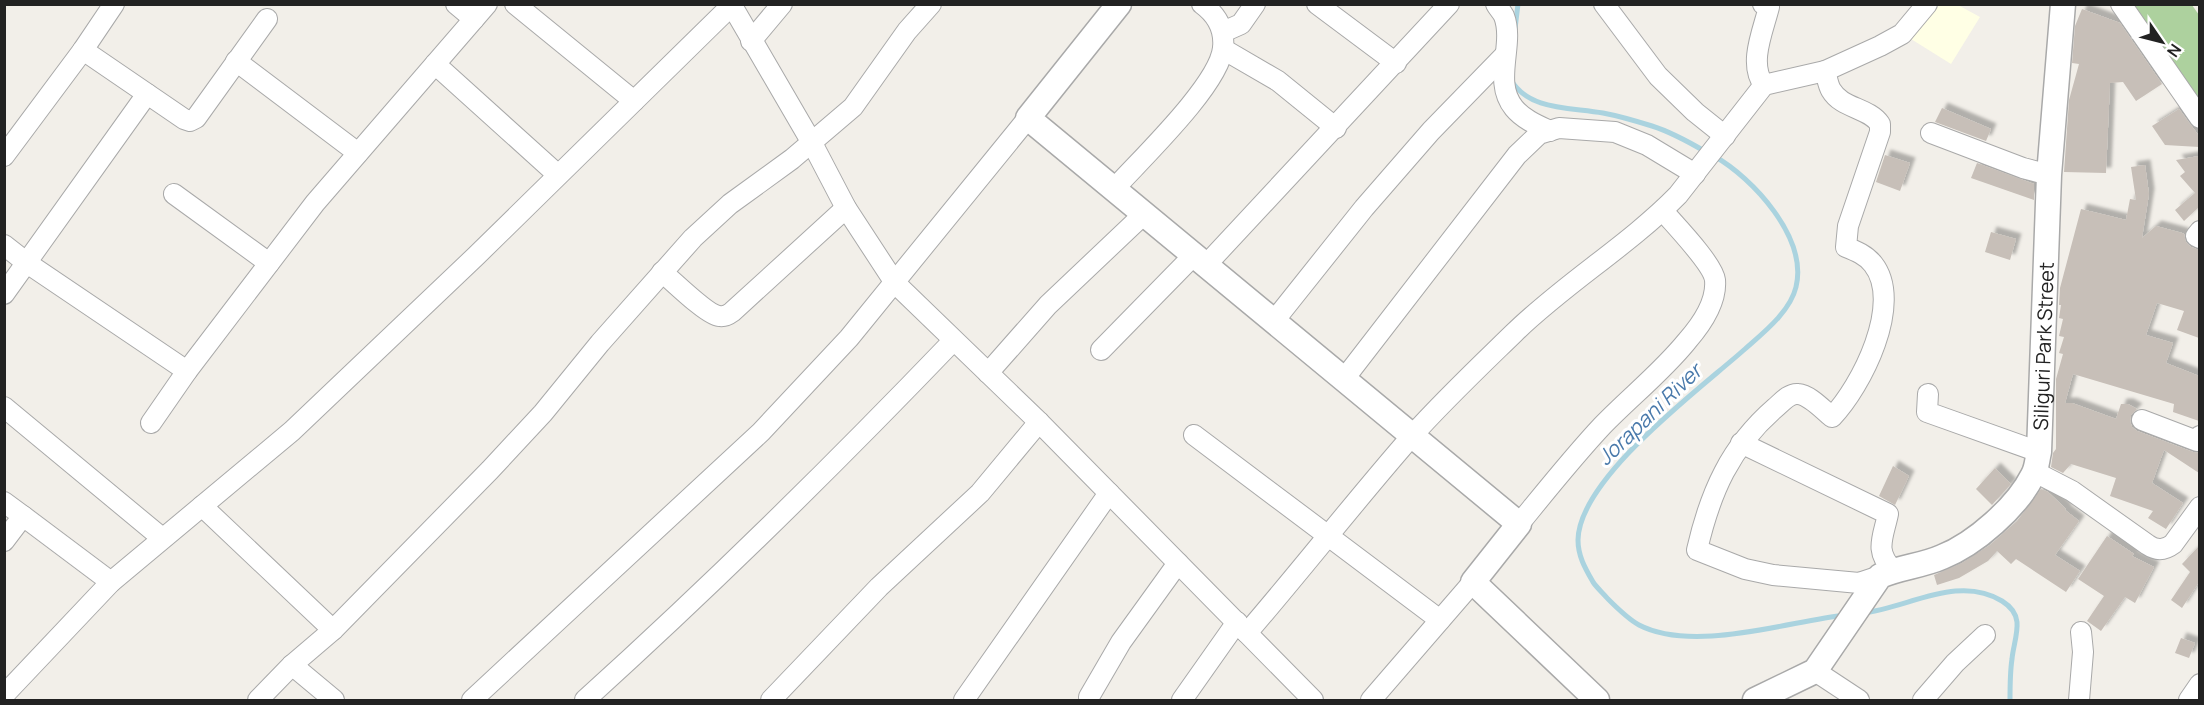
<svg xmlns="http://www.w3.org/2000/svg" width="2204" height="705" font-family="Manrope,sans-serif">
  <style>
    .education { fill: #ffffe5 }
    .forest { fill: #add19e }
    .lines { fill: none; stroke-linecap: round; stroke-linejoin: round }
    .stream { stroke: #aad3df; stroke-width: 5 }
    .building { fill: #c7bfb8; filter: url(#shadow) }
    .minor-casing { stroke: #a9a9a9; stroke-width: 22 }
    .tertiary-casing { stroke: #a9a9a9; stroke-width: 27 }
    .minor { stroke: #fff; stroke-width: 20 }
    .tertiary { stroke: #fff; stroke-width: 24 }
    .labels { text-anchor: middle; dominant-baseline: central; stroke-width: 6; stroke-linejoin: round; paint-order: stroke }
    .street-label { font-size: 20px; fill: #222; stroke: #fff }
    .water-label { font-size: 21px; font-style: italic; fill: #4a7aab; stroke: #fff }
  </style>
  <defs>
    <filter id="shadow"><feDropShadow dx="5.5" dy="-5.5" stdDeviation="1.5" flood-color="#0004"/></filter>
  </defs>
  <rect width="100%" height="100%" fill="#f2efe9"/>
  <polygon class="education" points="1935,5 1958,5 1980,17 1951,64 1911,39"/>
  <polygon class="forest" points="2129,5 2192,5 2199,15 2199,109"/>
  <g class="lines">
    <g class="stream">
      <polyline points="1515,29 1518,4"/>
      <path d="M1511,80C1529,111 1572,107 1603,113C1619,116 1636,121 1652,126C1671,132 1689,142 1706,152"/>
      <path d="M1714,156C1753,178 1808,238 1796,287C1790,312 1763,333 1745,349C1700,389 1579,478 1578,540C1578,556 1585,568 1593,582C1597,588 1603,593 1608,599C1617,608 1628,619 1639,625C1693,653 1786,622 1845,615"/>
      <path d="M1863,613C1908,608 1958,574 2002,601C2010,606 2016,612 2017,622C2018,634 2013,647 2012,659C2010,672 2010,687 2010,700"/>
    </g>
  </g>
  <g class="building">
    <polygon points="2082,9 2120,23 2162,84 2136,101 2123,82 2110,83 2106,173 2064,172 2069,100 2079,64 2072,63 2075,26"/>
    <polygon points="1942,108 1991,129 1986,141 1935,122"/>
    <polygon points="2179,109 2199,136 2199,147 2165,145 2152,126"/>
    <polygon points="1885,155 1910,163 1900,191 1876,182"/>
    <polygon points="2199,156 2199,207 2184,221 2175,210 2195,193 2180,176 2185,172 2176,160"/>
    <polygon points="1977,163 2034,184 2034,200 1971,178"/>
    <polygon points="2145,165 2149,194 2142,238 2156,226 2182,233 2184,234 2186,242 2191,247 2199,250 2199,338 2177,330 2184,311 2157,303 2146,335 2173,343 2166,363 2199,376 2199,421 2173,412 2174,404 2073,374 2065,403 2072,403 2116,419 2121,404 2128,404 2137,409 2131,415 2130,421 2132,427 2137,431 2193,452 2199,453 2199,473 2164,450 2152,483 2183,503 2166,529 2148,518 2153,511 2110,496 2116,478 2071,464 2063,473 2051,467 2053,453 2056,449 2056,379 2063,354 2059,353 2064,337 2059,336 2063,319 2059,318 2061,305 2059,305 2060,288 2081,209 2126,220 2130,199 2136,200 2131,167"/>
    <polygon points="1991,232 2016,239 2010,260 1985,252"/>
    <polygon points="1893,466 1909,476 1895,505 1879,496"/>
    <polygon points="1995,468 2011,484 1992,505 1976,489"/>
    <polygon points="2041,489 2048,492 2066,509 2065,510 2079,521 2055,555 2080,571 2066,592 2016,559 2011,564 1997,551 1988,561 1959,578 1937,585 1934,575 1962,563 1990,545 2017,521"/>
    <polygon points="2107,536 2134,554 2132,556 2154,567 2135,603 2125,597 2101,631 2087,621 2104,596 2078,579"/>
    <polygon points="2199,546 2199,582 2182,608 2171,600 2190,572 2182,564"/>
    <polygon points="2181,638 2195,643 2189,658 2175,653"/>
  </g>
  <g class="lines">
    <defs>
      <g id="minor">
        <polyline points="456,4 474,19"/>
        <polyline points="515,4 634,101"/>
        <polyline points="731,4 812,143 846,208 895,283 1039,422 1313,700"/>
        <polyline points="1317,4 1396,63"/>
        <path d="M1496,4C1498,8 1502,12 1504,16C1515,45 1492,81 1514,108C1523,119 1537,125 1550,131"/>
        <polyline points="1604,4 1658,76 1695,112 1725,136"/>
        <path d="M1763,4L1769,7C1763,31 1748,64 1764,85"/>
        <polyline points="2121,4 2200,118"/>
        <polyline points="1223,32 1241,24 1255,4"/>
        <polyline points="751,41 782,4"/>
        <polyline points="1223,49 1278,81 1336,128"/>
        <polyline points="83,50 184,119 190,121 196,118 267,19"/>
        <polyline points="236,61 358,153"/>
        <polyline points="435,64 558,175"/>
        <path d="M1825,71C1827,77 1828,85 1831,90C1842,109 1868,107 1880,124V132L1848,226L1846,247C1856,251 1866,255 1873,264C1904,303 1861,387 1832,417C1823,410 1810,395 1798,394C1789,393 1781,403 1775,408C1730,447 1710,493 1697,550L1745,569L1773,575L1859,583L1880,576"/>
        <polyline points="1931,133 2023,168 2049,175"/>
        <polyline points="4,156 83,50 114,4"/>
        <path d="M1114,189C1141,159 1219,85 1223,48C1225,29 1217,15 1202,4"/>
        <polyline points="174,194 269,263"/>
        <polyline points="2200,231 2196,236 2200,238"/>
        <polyline points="4,245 27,263 187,371 315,203 487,4"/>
        <polyline points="1206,265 1449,4"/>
        <path d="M662,272C673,281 707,315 719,316C724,317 728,315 732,312L846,208"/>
        <polyline points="4,294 147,94"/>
        <polyline points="1274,321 1364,208 1431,131 1504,56"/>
        <polyline points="1101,350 1194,255"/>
        <polyline points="988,373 1048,305 1144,214"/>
        <polyline points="1344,379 1517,155 1539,134 1559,128 1615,132 1647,145 1695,174"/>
        <polyline points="1928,394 1927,412 2039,452"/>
        <polyline points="4,407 162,538"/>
        <polyline points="2142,420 2197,441 2200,436"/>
        <polyline points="151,423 187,371"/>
        <polyline points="1194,435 1440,620"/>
        <path d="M1741,443L1888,514C1883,538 1874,551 1893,570"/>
        <path d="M2035,472L2072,491L2148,545C2157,551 2165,550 2173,544L2200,507"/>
        <polyline points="4,502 23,516 4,541"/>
        <polyline points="202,506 333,630"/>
        <polyline points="23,516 111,582"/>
        <path d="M1519,524C1546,491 1573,457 1602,426C1630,397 1662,372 1687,341C1701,325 1717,302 1715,280C1713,264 1675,225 1663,211"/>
        <path d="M1247,633C1303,568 1355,501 1411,437C1443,401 1479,367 1514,333C1565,283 1628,246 1678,195L1764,85L1825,71L1880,46L1902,34L1927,4"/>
        <polyline points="292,665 334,700"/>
        <polyline points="1815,671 1859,700"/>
        <polyline points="4,695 111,582 292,431 476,256 732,5"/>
        <polyline points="1089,697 1121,642 1178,563"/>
        <polyline points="258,700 292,665 333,630 490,470 543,413 600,343 693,238 730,204 792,159 853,107 907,31 931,4"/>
        <polyline points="472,700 761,432 849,338 1028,118"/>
        <path d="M585,700C712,585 834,465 953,341"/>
        <polyline points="771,700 879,587 980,493 1039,422"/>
        <polyline points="964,700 1109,493"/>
        <polyline points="1182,700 1237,622"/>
        <polyline points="1371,700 1473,582"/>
        <polyline points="1923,700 1955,663 1985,635"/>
        <polyline points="2079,700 2083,652 2081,632"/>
        <polyline points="2189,700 2200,684"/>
      </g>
      <g id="tertiary">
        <polyline points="1119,4 1028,118 1519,524 1473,582 1597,700"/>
        <path id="s1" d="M1755,700L1815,671L1880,576C1900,567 1922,566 1942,557C1975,544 2017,507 2033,475C2037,468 2037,460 2039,452L2049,175L2063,4"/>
      </g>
    </defs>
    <use href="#minor" class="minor-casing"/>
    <use href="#tertiary" class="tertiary-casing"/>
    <use href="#minor" class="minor"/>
    <use href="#tertiary" class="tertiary"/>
  </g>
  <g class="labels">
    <g class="street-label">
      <text stroke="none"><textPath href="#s1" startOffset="501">Siliguri Park Street</textPath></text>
    </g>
    <g class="water-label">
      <text transform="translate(1649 414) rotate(-44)">Jorapani River</text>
    </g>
  </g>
  <rect width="2204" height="705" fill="none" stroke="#222222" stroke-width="12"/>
  <g transform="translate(2162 42) rotate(125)" stroke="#ffffff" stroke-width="4.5" paint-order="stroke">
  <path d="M0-4.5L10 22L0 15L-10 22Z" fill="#222222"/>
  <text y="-9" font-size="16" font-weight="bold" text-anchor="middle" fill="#222222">N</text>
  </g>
</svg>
